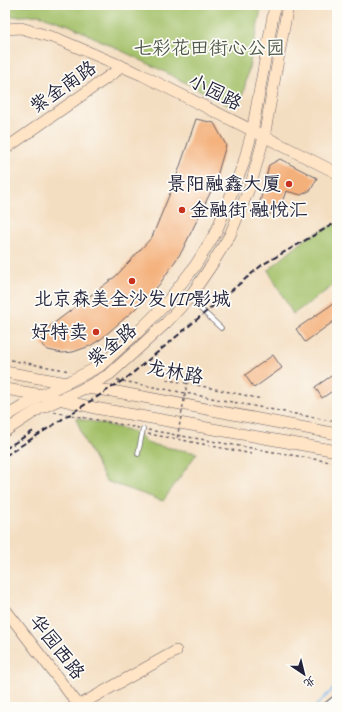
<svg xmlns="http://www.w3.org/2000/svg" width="342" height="712" font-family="Caveat,'LXGW WenKai TC',sans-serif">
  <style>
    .green { fill: #a2bf66; stroke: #627050 }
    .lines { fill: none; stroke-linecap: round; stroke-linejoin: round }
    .stream { stroke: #77b3e9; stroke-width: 2 }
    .building { fill: #f4b07a }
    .lane-casing { stroke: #6c646a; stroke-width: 5.5 }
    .street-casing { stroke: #6c646a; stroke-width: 10 }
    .secondary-casing { stroke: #6c646a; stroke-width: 12 }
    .path { stroke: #6c646a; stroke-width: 1.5; stroke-dasharray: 3 3; stroke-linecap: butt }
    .lane { stroke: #fff; stroke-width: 4 }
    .street { stroke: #fff; stroke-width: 8 }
    .secondary { stroke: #ffe4c6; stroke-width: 11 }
    .rail { stroke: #22223b; stroke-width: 2; stroke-dasharray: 6 3; stroke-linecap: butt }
    .path-bridge { stroke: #6c646a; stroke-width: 1.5; stroke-dasharray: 3 3; stroke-linecap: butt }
    .poi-dot { fill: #c8321e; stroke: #fdfcf7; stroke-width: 1.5 }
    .labels { text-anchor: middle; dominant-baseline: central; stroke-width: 3.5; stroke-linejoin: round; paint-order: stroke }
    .park-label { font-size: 19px; fill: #4f594a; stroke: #fdfcf7 }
    .street-label { font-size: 19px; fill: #22223b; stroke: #fdfcf7 }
    .poi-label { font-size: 19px; fill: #22223b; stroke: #fdfcf7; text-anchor: end }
  </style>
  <rect width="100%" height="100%" fill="#fdfcf7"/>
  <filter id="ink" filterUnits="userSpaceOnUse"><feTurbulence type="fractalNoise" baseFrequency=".025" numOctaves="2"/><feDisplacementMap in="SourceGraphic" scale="8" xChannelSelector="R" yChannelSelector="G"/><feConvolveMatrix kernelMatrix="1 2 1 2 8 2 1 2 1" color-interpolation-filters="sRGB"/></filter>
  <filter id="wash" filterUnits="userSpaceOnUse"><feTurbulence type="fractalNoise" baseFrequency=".012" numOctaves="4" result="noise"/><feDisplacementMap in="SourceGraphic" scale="16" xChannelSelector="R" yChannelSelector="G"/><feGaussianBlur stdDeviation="0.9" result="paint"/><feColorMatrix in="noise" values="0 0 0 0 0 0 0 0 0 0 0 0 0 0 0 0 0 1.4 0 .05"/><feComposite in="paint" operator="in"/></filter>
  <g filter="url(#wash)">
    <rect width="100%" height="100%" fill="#f4dec1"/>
    <g class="green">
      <polygon points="5,5 262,5 242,100 232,107 163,71 69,25 39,15 5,17"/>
      <polygon points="337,223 337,283 293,314 268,270 307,238"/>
      <polygon points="76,418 125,429 139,434 149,444 197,453 163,501 106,481 84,440"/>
    </g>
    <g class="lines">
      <polyline class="stream" points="315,707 337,685"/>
    </g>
    <g id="blocks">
      <g class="building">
        <polygon points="196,119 214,123 226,145 215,183 182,251 159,285 134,310 101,339 90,346 73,352 62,353 48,350 43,346 41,338 45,330 116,276 152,237 175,181"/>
        <polygon points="280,159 317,178 311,190 301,195 286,191 281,205 267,217 257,214 269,165"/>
        <polygon points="337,301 337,319 305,342 296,329"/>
        <polygon points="273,355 282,368 254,388 245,375"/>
        <polygon points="337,372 337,388 322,398 315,387"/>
      </g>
    </g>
  </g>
  <g filter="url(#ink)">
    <use href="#blocks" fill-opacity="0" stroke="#6c646a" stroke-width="1"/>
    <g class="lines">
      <defs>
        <g id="lane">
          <polyline points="189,298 221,328"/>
          <polyline points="138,454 143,429"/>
        </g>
        <polyline id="street" points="327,707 337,699"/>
        <g id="secondary">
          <polyline points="5,29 21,28 58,39 142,75 337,173"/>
          <polyline points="5,149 115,72 120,65"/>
          <polyline points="5,372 67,383"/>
          <polyline points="84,388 112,391 337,434"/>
          <polyline points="5,389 42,395 95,408 337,451"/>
          <polyline points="5,417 42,395 100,366 137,333 163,307 195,266 216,232 243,165 252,132 275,5"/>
          <polyline points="5,431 39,409 85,388 110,374 166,323 189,298 211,266 230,235 251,184 264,137 288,5"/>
          <polyline points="5,609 80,707"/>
          <polyline points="76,707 176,651"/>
        </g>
      </defs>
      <use href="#lane" class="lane-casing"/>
      <use href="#street" class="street-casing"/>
      <use href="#secondary" class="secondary-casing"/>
      <g class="path">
        <polyline points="5,359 70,371"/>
        <polyline points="117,380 337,422"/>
        <polyline points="166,380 187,383"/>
        <polyline points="54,412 139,428"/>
        <polyline points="148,430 337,463"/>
        <polyline points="148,434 177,439"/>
      </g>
      <use href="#lane" class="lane"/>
      <use href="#street" class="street"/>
      <use href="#secondary" class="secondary"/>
      <g class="rail">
        <polyline points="5,449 35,430"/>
        <polyline points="5,456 128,377 262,265 337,222"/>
      </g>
      <polyline class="path-bridge" points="252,454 177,439 187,383 262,399"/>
    </g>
  </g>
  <g class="poi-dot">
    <circle cx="289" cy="184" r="4"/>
    <circle cx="182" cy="210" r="4"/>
    <circle cx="132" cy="281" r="4"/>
    <circle cx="96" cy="332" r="4"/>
  </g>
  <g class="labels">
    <g class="park-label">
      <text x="209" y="48">七彩花田街心公园</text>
    </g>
    <g class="street-label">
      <text transform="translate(63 87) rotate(-35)">紫金南路</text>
      <text transform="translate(215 92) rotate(27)">小园路</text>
      <text transform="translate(112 345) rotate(-39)">紫金路</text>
      <text transform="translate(175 372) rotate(11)">龙林路</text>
      <text transform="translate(57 647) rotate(52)">华园西路</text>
    </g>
    <g class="poi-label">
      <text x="281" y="184">景阳融鑫大厦</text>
      <text x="190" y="210" text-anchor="start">金融街·融悦汇</text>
      <text x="132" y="299" text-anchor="middle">北京森美全沙发VIP影城</text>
      <text x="88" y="332">好特卖</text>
    </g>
  </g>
  <rect width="342" height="712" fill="none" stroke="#fdfcf7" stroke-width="20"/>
  <g transform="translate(304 674) rotate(145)" stroke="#fdfcf7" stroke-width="3" paint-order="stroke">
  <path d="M0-3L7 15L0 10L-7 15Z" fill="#22223b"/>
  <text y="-6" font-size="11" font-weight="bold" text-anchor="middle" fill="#22223b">北</text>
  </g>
</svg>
